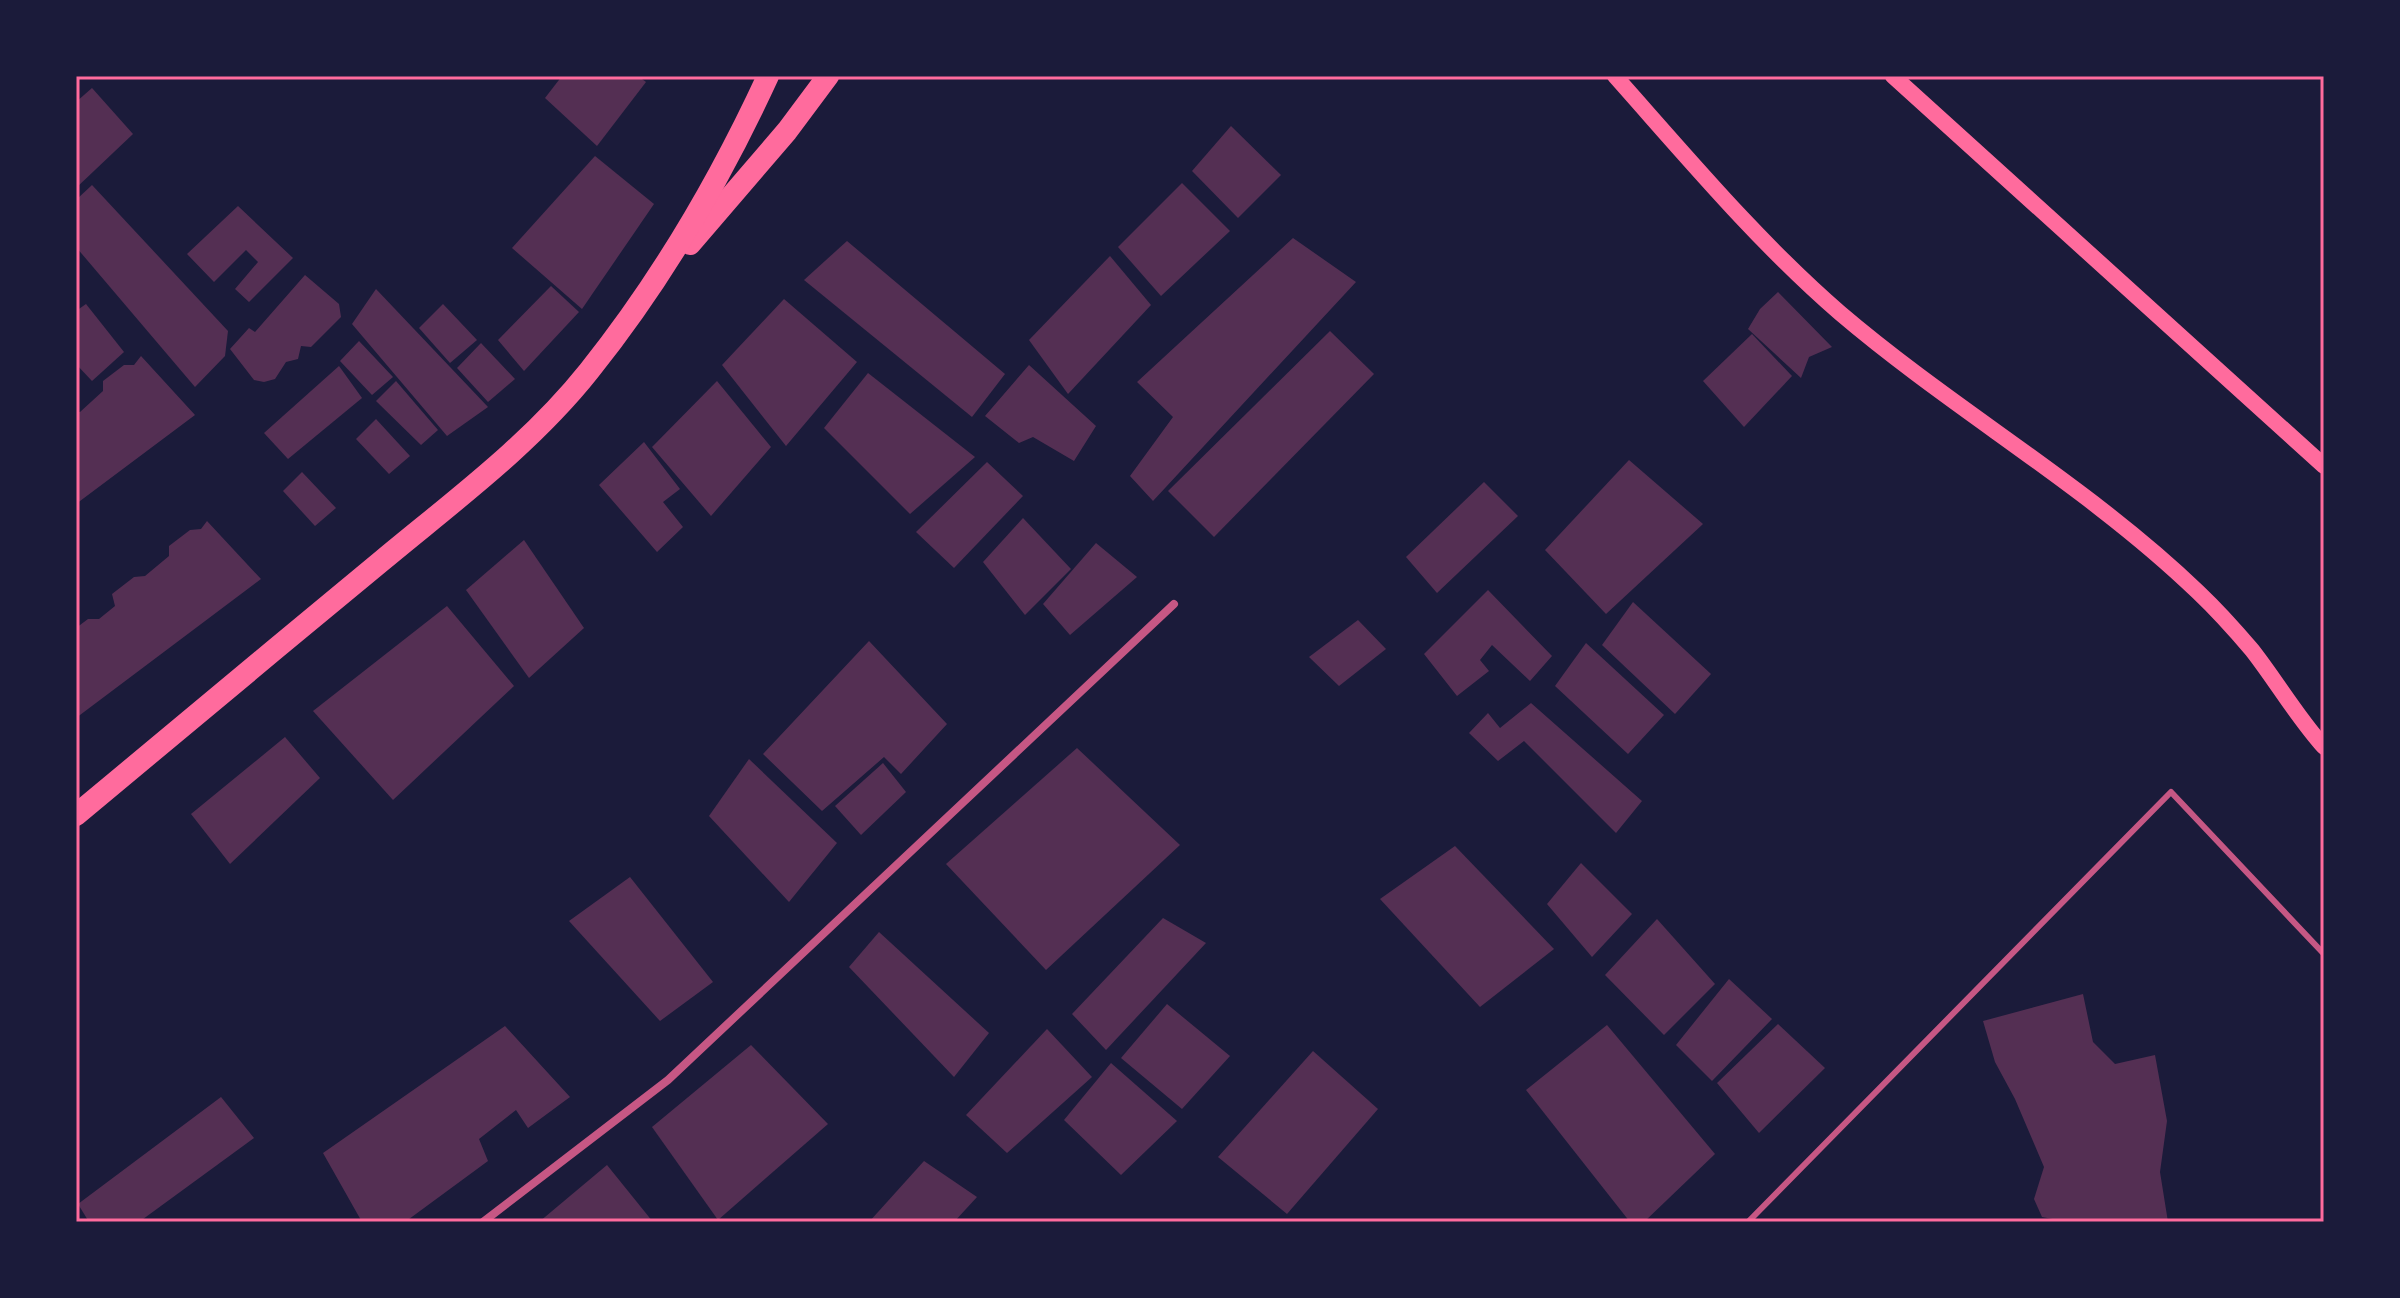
<svg xmlns="http://www.w3.org/2000/svg" width="2400" height="1298" font-family="Raleway,sans-serif">
  <style>
    .building { fill: #542f53 }
    .lines { fill: none; stroke-linecap: round; stroke-linejoin: round }
    .service { stroke: #c65784; stroke-width: 6 }
    .minor { stroke: #c65784; stroke-width: 8 }
    .secondary { stroke: #ff6b9d; stroke-width: 16 }
    .trunk { stroke: #ff6b9d; stroke-width: 22 }
    .neatline { fill: none; stroke: #ff6b9d; stroke-width: 3 }
  </style>
  <rect width="100%" height="100%" fill="#1b1b3a"/>
  <g class="building">
    <polygon points="562,76 638,76 646,82 597,146 545,98"/>
    <polygon points="92,88 133,134 76,188 76,102"/>
    <polygon points="1231,126 1281,175 1238,218 1192,171"/>
    <polygon points="595,156 654,204 582,309 512,248"/>
    <polygon points="1182,183 1230,231 1161,296 1118,247"/>
    <polygon points="92,185 228,331 225,356 195,387 76,247 76,200"/>
    <polygon points="238,206 293,258 249,302 235,289 258,262 246,250 214,282 187,254"/>
    <polygon points="1293,238 1356,282 1153,501 1130,476 1173,417 1137,382"/>
    <polygon points="847,241 1005,374 972,417 804,280"/>
    <polygon points="1110,256 1151,305 1068,394 1029,340"/>
    <polygon points="305,275 339,304 341,317 311,347 301,346 298,359 286,362 275,379 264,382 254,380 230,349 249,328 255,332"/>
    <polygon points="551,286 579,312 524,371 498,340"/>
    <polygon points="376,289 488,407 447,436 352,324"/>
    <polygon points="1778,292 1832,347 1809,357 1801,378 1748,329 1760,309"/>
    <polygon points="784,299 857,362 786,446 722,365"/>
    <polygon points="86,304 124,352 92,381 76,364 76,311"/>
    <polygon points="443,304 477,340 450,363 419,328"/>
    <polygon points="1330,331 1374,374 1214,537 1168,491"/>
    <polygon points="1752,334 1792,376 1744,427 1703,381"/>
    <polygon points="359,341 393,377 372,395 340,361"/>
    <polygon points="481,343 515,379 488,402 457,368"/>
    <polygon points="141,356 195,415 76,504 76,412 80,412 103,391 103,381 124,365 134,365"/>
    <polygon points="1029,365 1096,426 1074,461 1033,437 1019,443 985,416"/>
    <polygon points="339,366 362,398 288,459 264,433"/>
    <polygon points="868,373 975,457 910,514 824,428"/>
    <polygon points="396,381 438,430 421,445 376,401"/>
    <polygon points="717,381 771,447 711,516 652,447"/>
    <polygon points="376,419 410,456 389,474 356,439"/>
    <polygon points="644,442 680,489 663,502 683,527 657,552 599,485"/>
    <polygon points="1629,460 1703,524 1606,614 1545,550"/>
    <polygon points="987,462 1023,496 954,568 916,532"/>
    <polygon points="302,472 336,508 315,526 283,491"/>
    <polygon points="1484,482 1518,516 1437,593 1406,557"/>
    <polygon points="1023,518 1071,569 1025,615 983,562"/>
    <polygon points="207,521 261,579 76,718 76,628 88,619 99,619 115,606 112,594 134,577 145,576 169,556 169,546 190,530 201,529"/>
    <polygon points="524,540 584,628 529,678 466,590"/>
    <polygon points="1096,543 1137,577 1070,635 1043,604"/>
    <polygon points="1488,590 1552,656 1530,681 1492,645 1480,660 1489,671 1457,696 1424,654"/>
    <polygon points="1633,602 1711,674 1675,714 1602,645"/>
    <polygon points="447,606 514,686 393,800 313,711"/>
    <polygon points="1358,620 1386,649 1339,686 1309,657"/>
    <polygon points="869,641 947,724 901,774 884,757 822,811 763,754"/>
    <polygon points="1586,643 1664,715 1628,754 1555,686"/>
    <polygon points="1531,703 1642,801 1616,833 1524,741 1498,761 1469,733 1488,713 1500,728"/>
    <polygon points="285,737 320,778 230,864 191,814"/>
    <polygon points="1077,748 1180,845 1046,970 946,864"/>
    <polygon points="749,759 837,843 789,902 709,816"/>
    <polygon points="883,763 906,792 861,835 835,806"/>
    <polygon points="1455,846 1554,949 1480,1007 1380,899"/>
    <polygon points="1581,863 1632,914 1592,957 1547,904"/>
    <polygon points="630,877 713,982 660,1021 569,921"/>
    <polygon points="1163,918 1206,943 1106,1050 1072,1014"/>
    <polygon points="1657,919 1715,984 1664,1035 1605,975"/>
    <polygon points="879,932 989,1033 954,1077 849,967"/>
    <polygon points="1729,979 1772,1019 1712,1081 1676,1045"/>
    <polygon points="2083,994 2093,1042 2115,1064 2155,1055 2167,1121 2160,1172 2168,1222 2068,1222 2042,1217 2034,1199 2044,1167 2015,1099 1995,1062 1983,1021"/>
    <polygon points="1167,1004 1230,1056 1182,1109 1121,1058"/>
    <polygon points="1778,1024 1825,1068 1759,1133 1717,1083"/>
    <polygon points="1607,1025 1715,1154 1644,1222 1630,1222 1526,1090"/>
    <polygon points="505,1026 570,1097 528,1128 516,1110 479,1139 488,1161 405,1222 362,1222 323,1153"/>
    <polygon points="1047,1029 1092,1077 1007,1153 966,1115"/>
    <polygon points="751,1045 828,1124 718,1220 652,1127"/>
    <polygon points="1313,1051 1378,1109 1287,1214 1218,1157"/>
    <polygon points="1111,1063 1177,1121 1121,1175 1064,1120"/>
    <polygon points="221,1097 254,1138 139,1222 89,1222 78,1204"/>
    <polygon points="924,1161 977,1197 954,1222 869,1222"/>
    <polygon points="607,1165 653,1222 539,1222"/>
  </g>
  <g class="lines">
    <polyline class="service" points="1748,1222 2171,792 2324,954"/>
    <polyline class="minor" points="483,1222 668,1080 1174,604"/>
    <g class="secondary">
      <path d="M1615,76C1687,157 1758,242 1840,313C1955,411 2089,487 2198,592C2217,610 2235,630 2252,650C2277,682 2297,717 2324,747"/>
      <polyline points="1893,76 2324,466"/>
    </g>
    <g class="trunk">
      <polyline points="690,244 787,131 828,76"/>
      <path d="M76,815C179,729 281,644 384,559C455,500 531,444 589,371C661,281 720,180 768,76"/>
    </g>
  </g>
  <rect width="2400" height="1298" fill="none" stroke="#1b1b3a" stroke-width="156"/>
  <rect x="78" y="78" width="2244" height="1142" class="neatline"/>
</svg>
